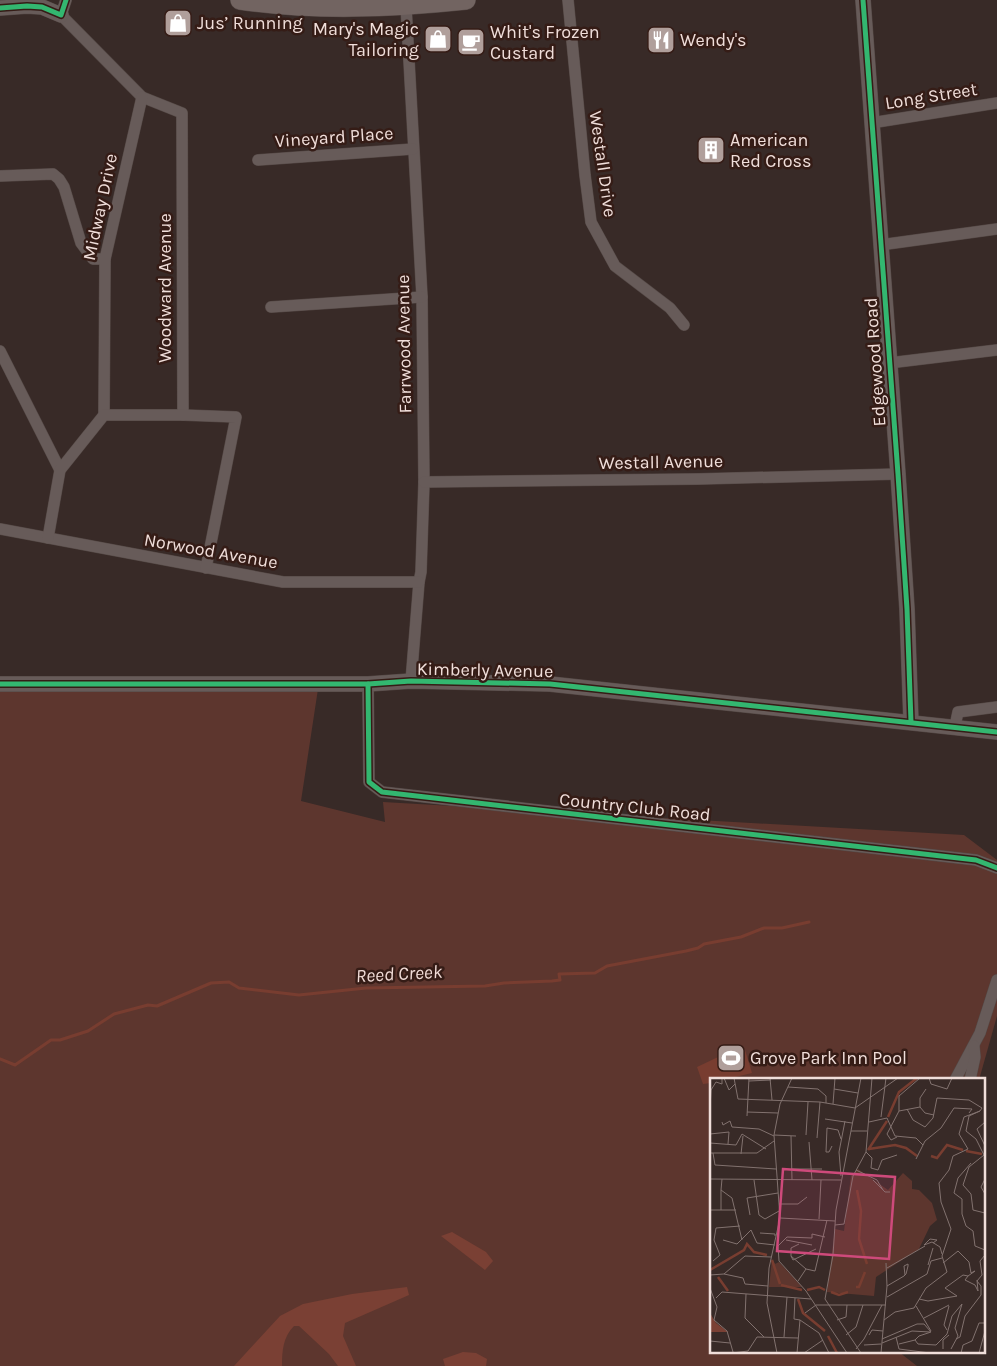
<svg xmlns="http://www.w3.org/2000/svg" width="997" height="1366" font-family="Karla,sans-serif">
  <style>
    .green { fill: #5d362e }
    .forest { fill: #7a4034 }
    .water { fill: #783d30 }
    .lines { fill: none; stroke-linecap: round; stroke-linejoin: round }
    .stream { stroke: #783d30; stroke-width: 3 }
    .minor-casing { stroke: #544845; stroke-width: 12 }
    .tertiary-casing { stroke: #544845; stroke-width: 16 }
    .primary-casing { stroke: #544845; stroke-width: 20 }
    .minor { stroke: #675b59; stroke-width: 11 }
    .tertiary { stroke: #675b59; stroke-width: 15 }
    .primary { stroke: #726461; stroke-width: 19 }
    .cycleway-casing { stroke: #351c16; stroke-width: 8 }
    .cycleway { stroke: #33b770; stroke-width: 5 }
    .labels { text-anchor: middle; dominant-baseline: central; stroke-width: 5; stroke-linejoin: round; paint-order: stroke }
    .poi-label { font-size: 18px; fill: #f0deda; stroke: #351c16; text-anchor: start }
    .street-label { font-size: 18px; fill: #f0deda; stroke: #351c16 }
    .water-label { font-size: 19px; font-style: italic; fill: #f1dcd7; stroke: #351c16 }
    .inset-river { fill: none; stroke: #783d30; stroke-width: 2.5 }
    .inset-road { fill: none; stroke: #82726f; stroke-width: 1 }
    .view { fill: #ce4a7b; fill-opacity: 0.15; stroke: #ce4a7b; stroke-width: 2.5 }
    .inset-edge { fill: none; stroke: #f0deda; stroke-width: 2.5 }
  </style>
  <rect width="100%" height="100%" fill="#382a27"/>
  <polygon class="green" points="318,689 301,801 385,822 383,802 964,835 997,860 997,1016 979,1080 711,1080 711,1352 899,1352 917,1366 0,1366 0,691 21,692"/>
  <g class="forest">
    <polygon points="452,1232 486,1252 493,1261 485,1270 441,1236"/>
    <path d="M407,1287L409,1295L345,1323L343,1336L356,1366H338L329,1354L299,1326H294C283,1337 282,1351 282,1366H234L280,1316L303,1304L352,1294Z"/>
    <polygon points="463,1352 476,1353 487,1359 486,1366 445,1366 443,1359"/>
  </g>
  <polygon class="water" points="741,1048 745,1050 752,1073 723,1080 711,1080 711,1083 703,1084 697,1067 735,1049"/>
  <g class="lines">
    <polyline class="stream" points="0,1059 15,1065 51,1040 60,1040 88,1031 114,1014 148,1005 157,1006 211,983 229,982 239,988 299,995 366,988 485,986 504,983 552,981 560,980 559,974 595,973 607,966 686,951 698,948 704,944 741,937 764,928 782,928 809,922"/>
    <defs>
      <g id="minor">
        <polyline points="66,0 61,15 142,97 182,113 183,415"/>
        <polyline points="568,0 585,175 591,222 615,266 670,308 684,325"/>
        <polyline points="406,6 422,297 424,482 421,572 419,582 411,681"/>
        <polyline points="871,123 997,103"/>
        <polyline points="258,160 413,149"/>
        <polyline points="0,176 53,174 59,179 64,187 81,243 93,259 105,259"/>
        <polyline points="880,245 997,229"/>
        <polyline points="271,307 422,297"/>
        <polyline points="0,351 60,470"/>
        <polyline points="889,363 997,350"/>
        <polyline points="104,415 105,259 142,97"/>
        <polyline points="424,482 698,479 898,474"/>
        <polyline points="0,529 283,582 419,582"/>
        <polyline points="48,538 60,470 104,415 183,415 236,417 206,568"/>
        <polyline points="368,684 369,782 382,792 976,860 997,868"/>
        <polyline points="955,726 958,712 997,707"/>
        <polyline points="955,1080 980,1033 997,980"/>
        <polyline points="970,1080 975,1057 974,1046"/>
      </g>
      <g id="tertiary">
        <polyline points="863,0 898,474 907,609 911,722"/>
        <polyline points="0,8 27,6 42,7 61,15"/>
        <polyline points="0,684 368,684 411,681 550,684 997,732"/>
      </g>
      <path id="primary" d="M240,0C315,11 390,8 466,0"/>
    </defs>
    <use href="#minor" class="minor-casing"/>
    <use href="#tertiary" class="tertiary-casing"/>
    <use href="#primary" class="primary-casing"/>
    <use href="#minor" class="minor"/>
    <use href="#tertiary" class="tertiary"/>
    <use href="#primary" class="primary"/>
    <defs>
      <g id="cycleway">
        <polyline points="863,0 898,474 907,609 911,722"/>
        <polyline points="0,8 27,6 42,7 61,15 66,0"/>
        <polyline points="0,684 368,684 411,681 550,684 997,732"/>
        <polyline points="368,684 369,782 382,792 976,860 997,868"/>
      </g>
    </defs>
    <use href="#cycleway" class="cycleway-casing"/>
    <use href="#cycleway" class="cycleway"/>
  </g>
  <defs>
    <symbol id="shop-square" viewBox="-11 -11 22 22"><rect x="-9" y="-9" width="18" height="18" rx="4" fill="#b09f9b" stroke="#351c16"/><path d="M-5-2.5h2.3a2.7 3.5 0 0 1 5.4 0H5L5.5 6h-11ZM-1.5-2.5h3a1.5 2.3 0 0 0-3 0Z" fill="#fff"/></symbol>
    <symbol id="restaurant-square" viewBox="-11 -11 22 22"><rect x="-9" y="-9" width="18" height="18" rx="4" fill="#b09f9b" stroke="#351c16"/><path d="M-5-6h1v4h1v-4h1v4h1v-4h1v5L-1.5 .5V6h-2V.5L-5-1ZM5-6V6H3V1.5H1.5Q1.5-4 5-6Z" fill="#fff"/></symbol>
    <symbol id="cafe-square" viewBox="-11 -11 22 22"><rect x="-9" y="-9" width="18" height="18" rx="4" fill="#b09f9b" stroke="#351c16"/><path d="M-5.5-4.5H6V0H3Q3 3.5 0 3.5H-2.5Q-5.5 3.5-5.5 0ZM3-3.2v2h1.7v-2ZM-6 4.5H4V6H-6Z" fill="#fff"/></symbol>
    <symbol id="building-square" viewBox="-11 -11 22 22"><rect x="-9" y="-9" width="18" height="18" rx="4" fill="#b09f9b" stroke="#351c16"/><path d="M-4-6H4V6H1V3H-1V6H-4ZM-2.5-4.3h1.7v1.8h-1.7ZM.8-4.3h1.7v1.8H.8ZM-2.5-1h1.7V.8h-1.7ZM.8-1h1.7V.8H.8Z" fill="#fff"/></symbol>
    <symbol id="stadium-square" viewBox="-11 -11 22 22"><rect x="-9" y="-9" width="18" height="18" rx="4" fill="#b09f9b" stroke="#351c16"/><path d="M0-5a6.5 5 0 1 0 0 10a6.5 5 0 1 0 0-10ZM-3.5-1.8h7v3.6h-7Z" fill="#fff"/></symbol>
  </defs>
  <g fill-rule="evenodd">
    <use href="#shop-square" x="162" y="7" width="32" height="32"/>
    <use href="#shop-square" x="422" y="23" width="32" height="32"/>
    <use href="#restaurant-square" x="645" y="24" width="32" height="32"/>
    <use href="#cafe-square" x="455" y="26" width="32" height="32"/>
    <use href="#building-square" x="695" y="134" width="32" height="32"/>
    <use href="#stadium-square" x="715" y="1042" width="32" height="32"/>
  </g>
  <g class="labels">
    <g class="poi-label">
      <text x="197" y="23">Jus’ Running</text>
      <text x="419" y="29" text-anchor="end">Mary's Magic<tspan x="419" dy="21">Tailoring</tspan></text>
      <text x="490" y="32">Whit's Frozen<tspan x="490" dy="21">Custard</tspan></text>
      <text x="680" y="40">Wendy's</text>
      <text x="730" y="140">American<tspan x="730" dy="21">Red Cross</tspan></text>
      <text x="750" y="1058">Grove Park Inn Pool</text>
    </g>
    <g class="street-label">
      <text transform="translate(931 96) rotate(-9)">Long Street</text>
      <text transform="translate(334 137) rotate(-4)">Vineyard Place</text>
      <text transform="translate(603 164) rotate(82)">Westall Drive</text>
      <text transform="translate(100 207) rotate(-78)">Midway Drive</text>
      <text transform="translate(165 288) rotate(-90)">Woodward Avenue</text>
      <text transform="translate(404 344) rotate(-91)">Farrwood Avenue</text>
      <text transform="translate(875 362) rotate(-94)">Edgewood Road</text>
      <text transform="translate(661 462) rotate(-1)">Westall Avenue</text>
      <text transform="translate(211 551) rotate(10)">Norwood Avenue</text>
      <text transform="translate(485 670) rotate(1)">Kimberly Avenue</text>
      <text transform="translate(635 807) rotate(6)">Country Club Road</text>
    </g>
    <g class="water-label">
      <text transform="translate(399 974) rotate(-3)">Reed Creek</text>
    </g>
  </g>
  <g transform="translate(710 1078)">
    <rect width="275" height="275" fill="#382a27"/>
    <path d="M148,91L178,112L193,95L202,103V111L209,112L222,125L227,142L220,148L209,171L166,199L164,218L117,214L125,151L134,153L141,98ZM62,181L65,186L69,184L92,209H59Z" fill="#5d362e"/>
    <path d="M0,235L6,245L18,254H0Z" fill="#7a4034"/>
    <path class="inset-river" d="M178,39L189,14L207,0M159,71L185,67L196,70L207,78M158,72L177,43M256,73L272,76M221,78L227,80L237,67L253,72M147,112L151,133L149,161L157,186M62,182L70,206M0,192L34,172L37,166L44,174L57,177M8,199L18,213M71,207L92,212M146,209H149L155,194M97,212L109,209L115,212M121,214L129,217L138,214M88,221L93,235L115,253M118,258L127,275"/>
    <path class="inset-road" d="M14,0L19,12L25,6M24,0L28,21L110,24L145,30L188,0M60,0L62,22M219,0L221,6L237,11L242,0M39,3L61,2M78,9L108,11L116,18V25M124,11L148,15M216,11L210,20V29L215,35L224,37M123,26L125,0M0,31L1,12L6,4L12,6V0M197,31L203,42L215,49L223,40L227,20L259,22L272,30L270,33M189,33L210,29M270,33L259,38L256,53L266,61L274,77L259,89L253,107L261,116L263,132L275,135M37,34L68,35M37,38L39,0M171,39L176,0M115,41L142,45M12,44L13,47L20,43L22,49L49,51L64,58M159,44L177,40L185,58L206,60L213,67M275,44L267,51L275,68M141,53H157M0,56L19,54L18,66M64,57L86,58M96,57L98,24M81,58L82,102M187,59L181,62L177,56L189,33V18L210,0M107,60L110,24M99,64L102,102M0,65L26,67L32,56L56,71M122,68L119,74H116L117,50L128,52L131,61M156,74L162,80L161,90L168,92L172,82L187,77M0,75H47L64,63M3,75L5,87L66,91M31,76L33,58M206,81L215,63L231,50L244,30L262,31L259,35M261,85L248,100L244,115L252,121V136L256,148L263,153L265,168L275,172M81,91H112M146,92L167,102L173,112M131,98L129,74L135,43M0,101L131,102M12,101L11,112L22,120L32,162M275,101L271,109L275,116M44,102L49,137L55,141L69,133M163,102L175,114H180M69,126H88L97,119M0,132H26M11,132V112M40,137L37,120L68,115M70,140L125,143M109,141L111,102M125,147L134,146L143,98L156,74L162,0M50,155L65,156V158M13,162L27,166L41,152L47,165L65,167M76,162L102,167M223,165L227,162L220,161L214,167L222,164L230,169L232,176M89,166L81,170V178L96,191M68,168L69,183L96,213L137,275M68,168L77,159L102,160V156L115,159M81,178L83,182L106,171M3,183L10,177L4,162L6,150L30,148M233,185L248,173L259,184L261,195L265,193L258,198M218,187L223,170M177,190L215,168M14,196L33,200L35,206L58,208M0,197L14,196L35,178L61,179M88,203L96,191L105,193L117,142M177,208L194,198L196,196L198,188V186L194,188L195,197M0,210L7,229L4,242L17,253L23,274M36,216L35,240L54,259M177,219L217,196L221,183L232,180M6,220L12,214L101,221M85,220L84,241L90,242L109,255L119,275M209,221L218,223L247,218L235,210L253,197L258,198L255,202L265,207L268,213L267,202M206,228L221,253M95,235L106,227H176M214,240L239,227M127,242L136,239L137,227M174,242L185,234L204,230L216,210L237,194L232,178L241,151L231,124L229,105L239,92L243,78L258,71L249,56L254,39L270,33M237,252L234,247L239,228M221,254L209,258L205,262L208,266L226,267L237,256L242,238L252,226L245,250L248,258L241,271M136,257L146,249L153,227M159,257L162,252L173,253M74,259L77,219M186,259L189,271L220,275M172,261L207,246H214L221,254M246,261L250,259L255,238L271,217V208L267,203L272,197L270,183L275,177M0,263L20,265M172,265L202,253L220,254M189,266L205,262M154,267L171,266M146,271L154,261L172,227M233,271V262L239,257M22,275L38,273L47,259L88,260M67,275L57,225L59,190L70,140L64,57L70,26L82,0M87,275L90,242M94,275L113,262M151,275L115,221L123,177L126,132L151,0M171,275L177,208L176,185M251,275L253,267L262,263L269,245H275M269,275L275,253"/>
    <path class="view" d="M73,91L185,99L179,181L67,173Z"/>
    <rect width="275" height="275" class="inset-edge"/>
  </g>
</svg>
